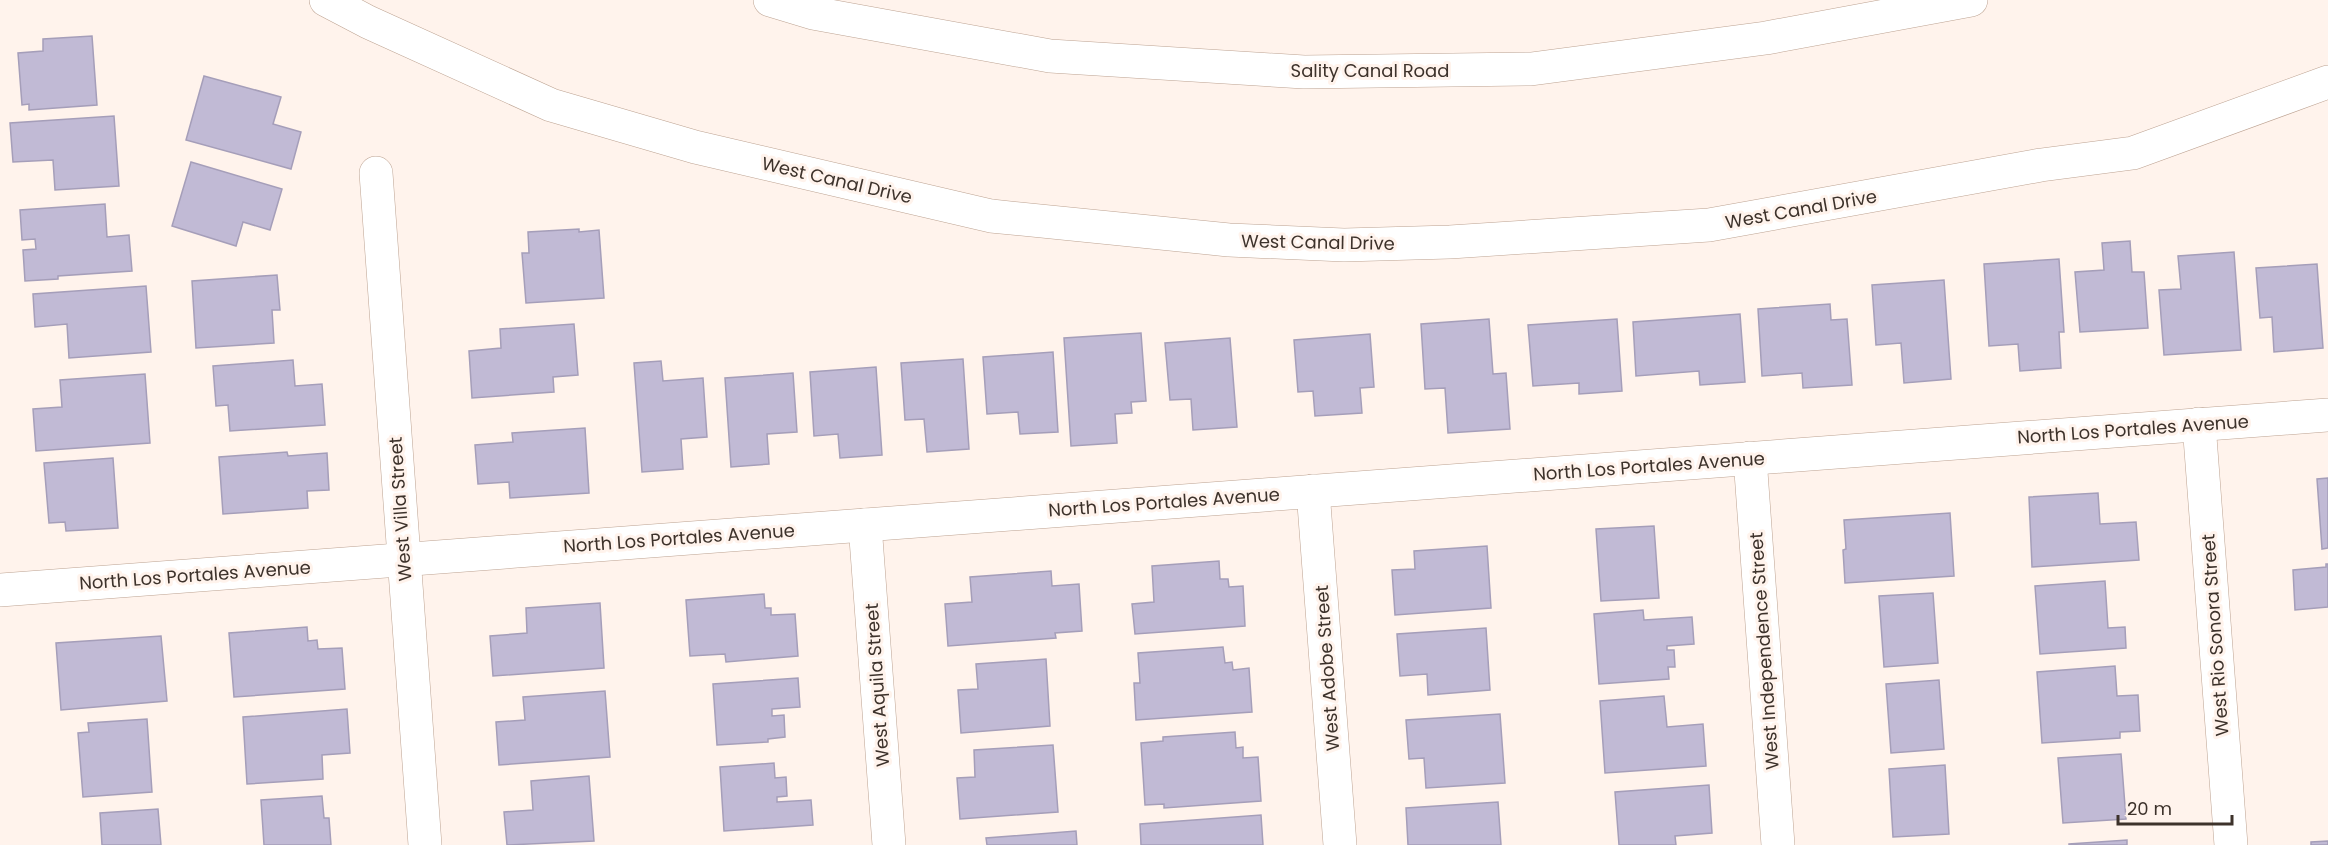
<svg xmlns="http://www.w3.org/2000/svg" width="2328" height="845" font-family="Poppins,sans-serif">
  <style>
    .building { fill: #c1bad5; stroke: #a59eb9; stroke-width: 1.5 }
    .lines { fill: none; stroke-linecap: round; stroke-linejoin: round }
    .minor-casing { stroke: #bda392; stroke-width: 34 }
    .minor { stroke: #fff; stroke-width: 33 }
    .labels { text-anchor: middle; dominant-baseline: central; stroke-width: 6; stroke-linejoin: round; paint-order: stroke }
    .street-label { font-size: 18px; fill: #3d322b; stroke: #fff3ec }
  </style>
  <rect width="100%" height="100%" fill="#fff3ec"/>
  <g class="building">
    <polygon points="92,36 97,105 29,110 29,104 22,105 18,53 43,51 43,39"/>
    <polygon points="204,76 281,97 273,124 301,132 291,169 186,140"/>
    <polygon points="114,116 119,186 55,190 53,160 13,162 10,123"/>
    <polygon points="191,162 282,189 270,230 243,222 236,246 172,226"/>
    <polygon points="105,204 107,237 129,235 132,271 58,276 58,279 25,281 23,250 36,249 35,239 22,240 20,210"/>
    <polygon points="579,229 579,232 599,230 604,298 526,303 522,253 529,253 528,232"/>
    <polygon points="2130,241 2132,272 2144,272 2148,328 2080,332 2075,272 2104,270 2102,243"/>
    <polygon points="2234,252 2241,350 2164,355 2159,290 2181,289 2178,256"/>
    <polygon points="2059,259 2064,332 2059,332 2061,368 2020,371 2018,344 1989,346 1984,264"/>
    <polygon points="2317,264 2323,348 2274,352 2272,317 2260,318 2256,268"/>
    <polygon points="277,275 280,310 272,310 274,343 196,348 192,281"/>
    <polygon points="1944,280 1951,379 1904,383 1901,343 1876,345 1872,285"/>
    <polygon points="146,286 151,352 69,358 67,324 35,327 33,294"/>
    <polygon points="1830,304 1831,320 1847,319 1852,385 1803,388 1802,373 1762,376 1758,309"/>
    <polygon points="1740,314 1745,382 1700,385 1699,371 1636,376 1633,322"/>
    <polygon points="1489,319 1493,374 1506,373 1510,429 1448,433 1445,388 1425,389 1421,324"/>
    <polygon points="1617,319 1622,391 1579,394 1579,383 1533,386 1528,325"/>
    <polygon points="574,324 578,375 553,377 554,392 472,398 469,351 501,348 500,329"/>
    <polygon points="1141,333 1146,401 1131,402 1132,413 1115,414 1117,443 1071,446 1064,338"/>
    <polygon points="1370,334 1374,387 1360,388 1362,413 1315,416 1313,391 1298,392 1294,340"/>
    <polygon points="1230,338 1237,427 1193,430 1191,399 1170,400 1165,343"/>
    <polygon points="1053,352 1058,432 1020,434 1018,412 987,414 983,357"/>
    <polygon points="963,359 969,449 927,452 924,419 905,420 901,363"/>
    <polygon points="293,360 295,386 322,384 325,425 230,431 228,405 216,406 213,366"/>
    <polygon points="661,361 663,381 703,378 707,437 681,439 683,469 642,472 634,363"/>
    <polygon points="876,367 882,455 840,458 838,434 814,436 810,372"/>
    <polygon points="793,373 797,432 767,434 769,464 731,467 725,378"/>
    <polygon points="145,374 150,443 36,451 33,409 62,407 60,380"/>
    <polygon points="585,428 589,493 510,498 509,482 478,484 475,445 513,442 512,433"/>
    <polygon points="287,452 288,456 327,453 329,490 307,491 308,508 223,514 219,457"/>
    <polygon points="113,458 118,528 66,531 65,522 49,523 44,463"/>
    <polygon points="2328,478 2328,548 2322,549 2317,479"/>
    <polygon points="2098,493 2100,524 2136,522 2139,560 2032,567 2029,497"/>
    <polygon points="1950,513 1954,576 1845,583 1843,550 1846,549 1844,520"/>
    <polygon points="1654,526 1659,598 1601,601 1596,529"/>
    <polygon points="1487,546 1491,608 1395,615 1392,570 1415,569 1414,551"/>
    <polygon points="1219,561 1220,579 1228,579 1229,587 1243,586 1245,626 1135,634 1132,604 1154,602 1152,566"/>
    <polygon points="2326,564 2328,564 2328,607 2295,610 2293,570 2326,567"/>
    <polygon points="1051,571 1052,586 1079,584 1082,631 1055,633 1056,638 948,646 945,604 972,602 970,577"/>
    <polygon points="2105,581 2108,628 2125,627 2126,648 2040,654 2035,586"/>
    <polygon points="1933,593 1938,663 1884,667 1879,596"/>
    <polygon points="764,594 765,608 771,608 771,615 795,614 798,656 726,662 725,654 690,656 686,600"/>
    <polygon points="600,603 604,668 493,676 490,636 527,633 526,608"/>
    <polygon points="1643,610 1644,620 1692,617 1694,644 1667,646 1667,650 1674,650 1675,667 1668,667 1669,679 1599,684 1594,614"/>
    <polygon points="307,627 308,641 317,640 318,649 342,648 345,689 234,697 229,633"/>
    <polygon points="1486,628 1490,690 1428,695 1427,674 1400,676 1397,634"/>
    <polygon points="161,636 167,701 61,710 56,643"/>
    <polygon points="1223,647 1225,663 1232,662 1233,670 1249,668 1252,712 1136,720 1134,683 1140,683 1138,653"/>
    <polygon points="1046,659 1050,726 961,733 958,690 978,689 976,664"/>
    <polygon points="2115,666 2117,696 2138,695 2140,731 2120,732 2120,738 2042,743 2037,672"/>
    <polygon points="798,678 800,707 772,709 772,716 784,715 785,737 768,739 768,742 717,745 713,684"/>
    <polygon points="1939,680 1944,749 1891,753 1886,684"/>
    <polygon points="605,691 610,757 499,765 496,722 525,720 523,697"/>
    <polygon points="1664,696 1667,727 1703,724 1706,766 1605,773 1600,701"/>
    <polygon points="347,709 350,753 322,755 323,779 247,784 243,717"/>
    <polygon points="1500,714 1505,783 1426,788 1424,758 1409,759 1406,720"/>
    <polygon points="147,719 152,792 83,797 78,733 89,732 88,723"/>
    <polygon points="1235,732 1236,748 1243,747 1243,758 1258,757 1261,801 1164,808 1164,804 1145,805 1141,743 1163,741 1163,737"/>
    <polygon points="1053,745 1058,812 960,819 957,778 975,777 974,750"/>
    <polygon points="2121,754 2126,819 2063,823 2058,758"/>
    <polygon points="774,763 775,778 786,777 787,796 777,797 777,802 811,800 813,825 724,831 720,767"/>
    <polygon points="1945,765 1949,834 1893,837 1889,769"/>
    <polygon points="589,776 594,841 507,845 504,812 533,810 531,781"/>
    <polygon points="1709,785 1712,833 1675,836 1676,845 1619,845 1615,792"/>
    <polygon points="322,796 324,818 329,818 331,845 264,845 261,800"/>
    <polygon points="1498,802 1501,845 1408,845 1406,808"/>
    <polygon points="158,809 161,845 102,845 100,813"/>
    <polygon points="1261,815 1263,845 1141,845 1140,824"/>
    <polygon points="1076,831 1077,845 987,845 986,838"/>
    <polygon points="2127,840 2127,845 2069,845 2069,844"/>
    <polygon points="2328,841 2328,845 2311,845 2311,842"/>
  </g>
  <g class="lines">
    <defs>
      <g id="minor">
        <polyline points="326,0 368,22 551,105 695,147 991,216 1229,240 1344,245 1450,242 1709,225 2041,165 2133,153 2328,82"/>
        <polyline points="770,0 813,13 1050,56 1304,72 1531,69 1766,38 1971,0"/>
        <polyline points="376,173 425,845"/>
        <polyline points="2199,424 2231,845"/>
        <polyline points="1750,458 1778,845"/>
        <polyline points="1313,491 1340,845"/>
        <polyline points="865,525 889,845"/>
        <polyline points="0,590 2328,415"/>
      </g>
    </defs>
    <use href="#minor" class="minor-casing"/>
    <use href="#minor" class="minor"/>
  </g>
  <g class="labels">
    <g class="street-label">
      <text x="1370" y="70">Sality Canal Road</text>
      <text transform="translate(837 180) rotate(13)">West Canal Drive</text>
      <text transform="translate(1801 209) rotate(-10)">West Canal Drive</text>
      <text transform="translate(1318 242) rotate(1)">West Canal Drive</text>
      <text transform="translate(2133 429) rotate(-4)">North Los Portales Avenue</text>
      <text transform="translate(1649 466) rotate(-4)">North Los Portales Avenue</text>
      <text transform="translate(1164 502) rotate(-4)">North Los Portales Avenue</text>
      <text transform="translate(400 509) rotate(-94)">West Villa Street</text>
      <text transform="translate(679 538) rotate(-4)">North Los Portales Avenue</text>
      <text transform="translate(195 575) rotate(-4)">North Los Portales Avenue</text>
      <text transform="translate(2215 635) rotate(-94)">West Rio Sonora Street</text>
      <text transform="translate(1764 651) rotate(-94)">West Independence Street</text>
      <text transform="translate(1327 668) rotate(-94)">West Adobe Street</text>
      <text transform="translate(877 685) rotate(-94)">West Aquila Street</text>
    </g>
  </g>
  <path d="M2118 815v9h114v-9" fill="none" stroke="#3d322b" stroke-width="3"/>
  <text x="2127" y="815" font-size="18" fill="#3d322b" stroke="#fff3ec" stroke-width="4.5" paint-order="stroke">20 m</text>
</svg>
